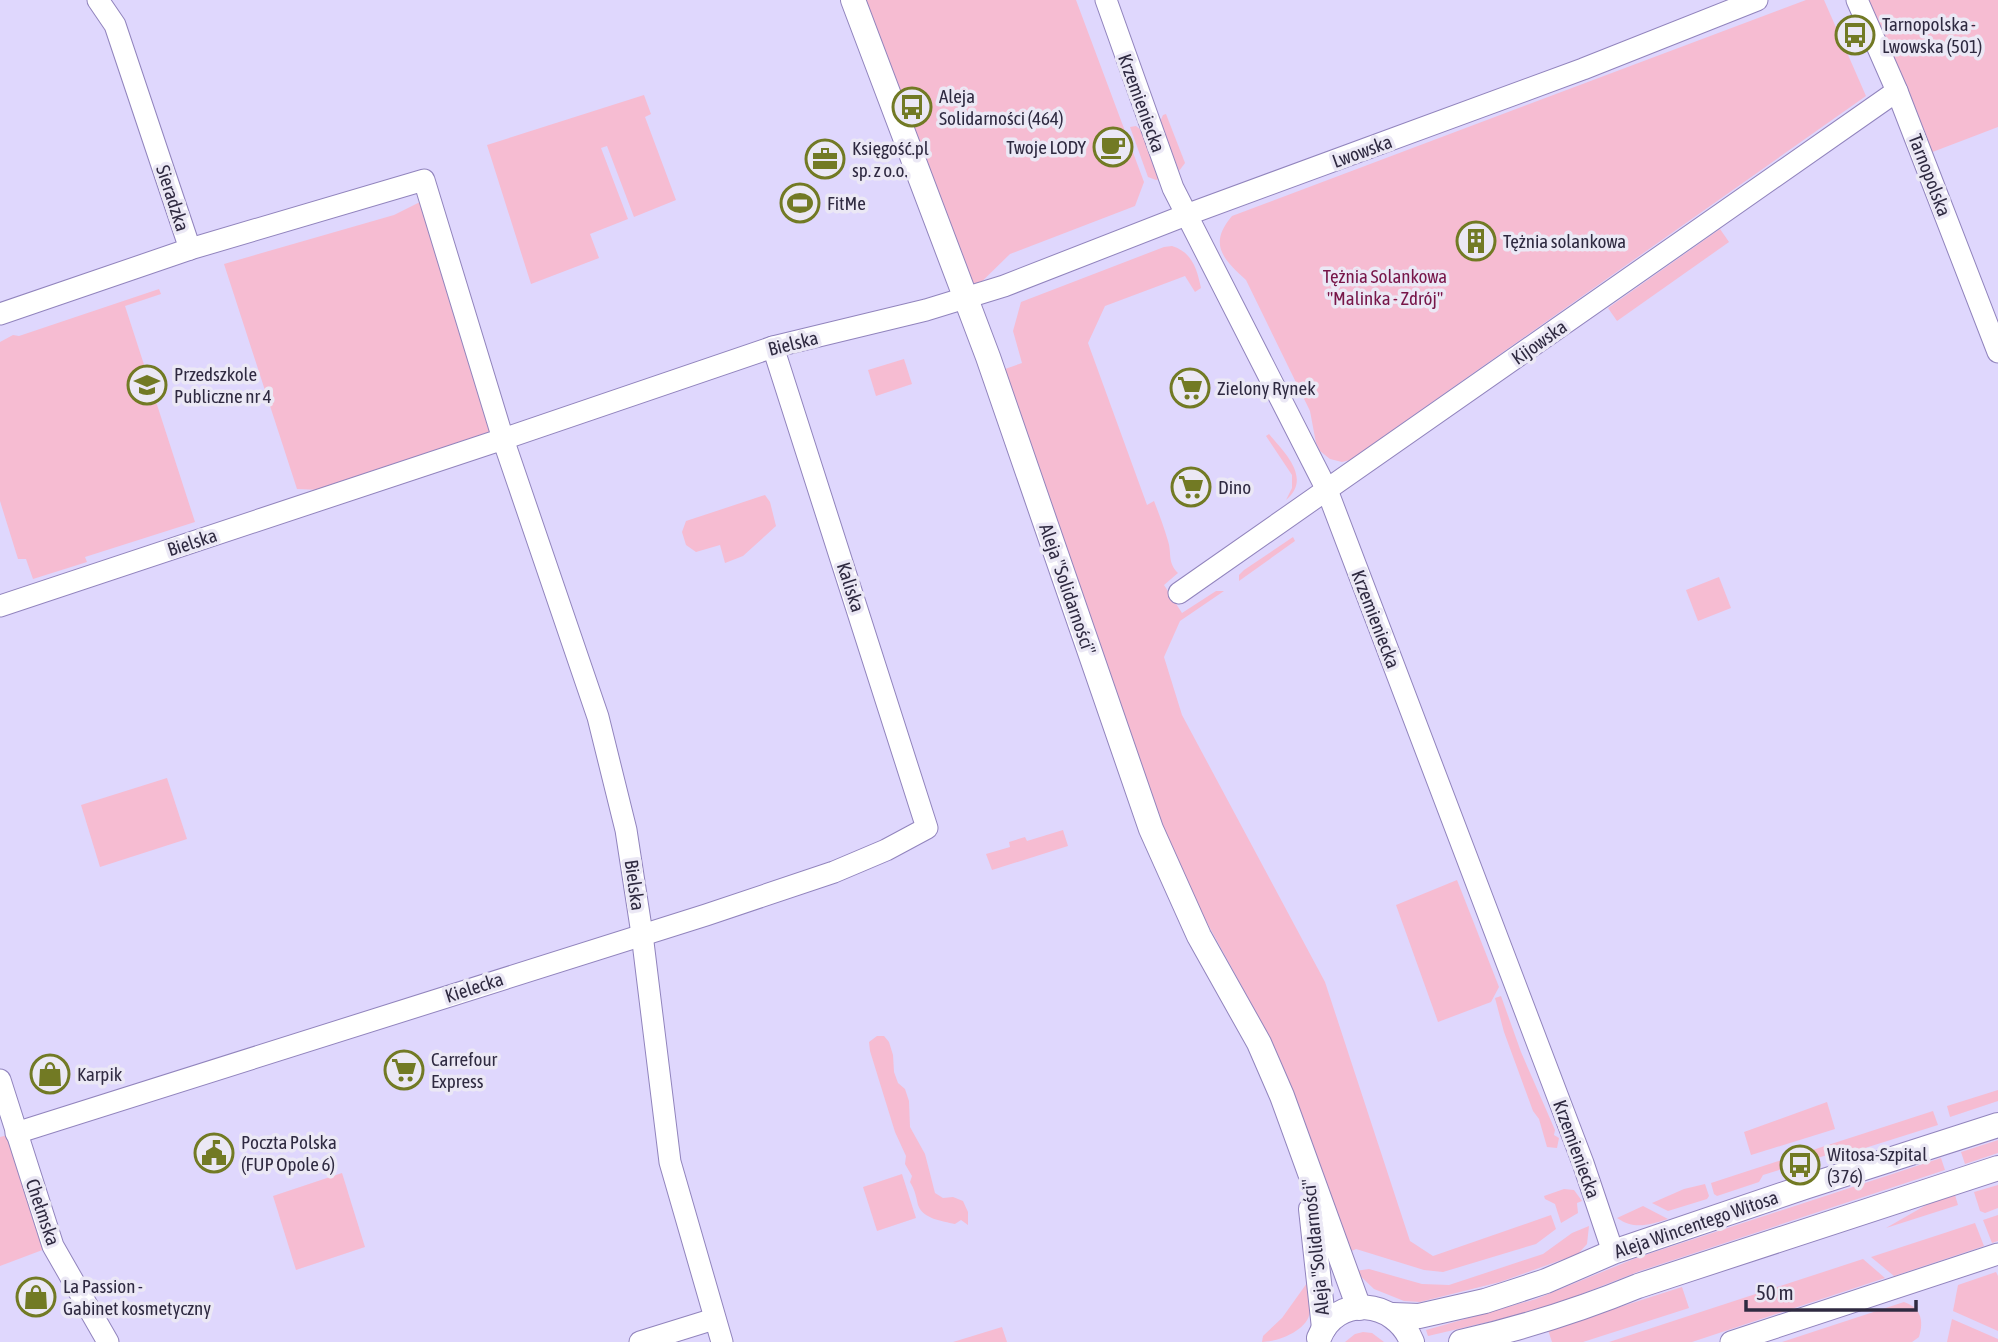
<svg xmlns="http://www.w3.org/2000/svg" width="1998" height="1342" font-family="'Asap Condensed',sans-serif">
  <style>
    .green { fill: #f6bcd2 }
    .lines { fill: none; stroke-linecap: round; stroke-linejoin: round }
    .minor-casing { stroke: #9184bd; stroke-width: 23 }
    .tertiary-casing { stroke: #9184bd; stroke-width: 26 }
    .minor { stroke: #fff; stroke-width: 21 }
    .tertiary { stroke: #fff; stroke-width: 24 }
    .labels { text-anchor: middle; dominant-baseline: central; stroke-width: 7; stroke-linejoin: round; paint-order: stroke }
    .poi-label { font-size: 19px; fill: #2f2a41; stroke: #ebe8f5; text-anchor: start }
    .street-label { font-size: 19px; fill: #2f2a41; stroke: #ebe8f5 }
    .park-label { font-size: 19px; fill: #771649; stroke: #ebe8f5 }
  </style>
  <rect width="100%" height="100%" fill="#dfd7fd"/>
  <g class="green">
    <polygon points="853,0 1076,0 1144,182 1135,206 1010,254 966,297"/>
    <path d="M1806,0H1824L1866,96L1350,460L1342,462L1330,459L1320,451L1316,443L1310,411L1246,280C1223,259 1208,244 1232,216Z"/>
    <polygon points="1857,0 1998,0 1998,127 1922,156"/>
    <polygon points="644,95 651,114 645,117 676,200 634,217 607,146 601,148 628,219 590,234 599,258 531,284 487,145"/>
    <polygon points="1166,114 1185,163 1179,171 1160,122 1163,115"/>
    <polygon points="1136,126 1141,130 1159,179 1156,180 1148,177 1130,127"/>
    <polygon points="422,201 496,441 345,491 297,489 224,264 394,215"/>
    <polygon points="1720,229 1729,242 1617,321 1608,308"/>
    <path d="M1172,246C1192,252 1197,269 1201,288L1195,292L1185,276L1105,306L1088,343L1147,505L1154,501C1159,514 1164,527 1168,541C1172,553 1167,562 1178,573L1164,585L1182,613L1216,591H1224L1180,621L1164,657L1182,715L1325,982L1410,1241L1433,1256L1551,1215L1556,1229L1536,1244L1443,1272L1424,1270L1356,1249L1347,1253L1262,1023L1200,910L1163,827L1005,369L1022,363L1013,331L1021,302L1164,247Z"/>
    <polygon points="159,289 161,294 125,306 195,522 85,557 87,562 33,579 26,559 18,559 0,501 0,342 13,335 19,336"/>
    <polygon points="904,359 912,384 876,396 868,370"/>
    <path d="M1269,434C1285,453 1312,478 1286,500L1292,488V475L1266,436Z"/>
    <polygon points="765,495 770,502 776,526 743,556 725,563 720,545 696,552 686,545 682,532 686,521"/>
    <polygon points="1293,537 1295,541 1239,581 1239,575 1244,570"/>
    <polygon points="1719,577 1731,608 1698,621 1686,590"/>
    <polygon points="167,778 187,839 100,867 81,805"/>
    <polygon points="1063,830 1068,846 992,870 986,854 1010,847 1009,842 1025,837 1027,841"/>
    <polygon points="1457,880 1499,987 1491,1002 1438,1022 1396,905"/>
    <polygon points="1501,996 1521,1052 1555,1130 1554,1135 1559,1138 1557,1148 1547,1147 1539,1119 1533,1111 1504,1032 1495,998"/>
    <path d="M877,1036H884L889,1042L893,1055L894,1072L898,1083L905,1089L909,1101L910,1127L925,1154L935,1193L943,1198L953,1197L963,1201L968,1212V1225L961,1220L955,1224C942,1221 923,1219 918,1205C916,1196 915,1190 910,1182L912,1176L905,1164L906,1156L895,1132L870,1051L869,1042Z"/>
    <polygon points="1998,1090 1998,1101 1950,1117 1947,1106"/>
    <polygon points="1827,1102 1835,1129 1751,1155 1744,1132"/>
    <polygon points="1933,1111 1938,1125 1846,1154 1840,1151 1763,1175 1759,1182 1717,1196 1714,1194 1711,1183"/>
    <polygon points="16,1133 53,1246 0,1266 0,1137"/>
    <polygon points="1998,1140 1998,1153 1965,1164 1961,1152"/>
    <polygon points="1941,1158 1945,1170 1640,1271 1561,1302 1505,1318 1428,1336 1426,1330 1536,1299 1636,1258"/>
    <polygon points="342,1173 365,1247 296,1270 273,1196"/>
    <polygon points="902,1174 916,1218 877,1231 863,1187"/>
    <polygon points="1705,1184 1709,1196 1707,1199 1668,1211 1652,1203 1684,1189"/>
    <polygon points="1998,1185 1998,1208 1985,1213 1980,1211 1974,1192"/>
    <polygon points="1564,1189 1574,1190 1582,1201 1577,1203 1578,1213 1561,1223 1555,1204 1545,1199 1544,1196"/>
    <polygon points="1955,1195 1958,1205 1886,1228 1928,1204"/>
    <path d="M1643,1206L1668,1219C1648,1225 1635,1230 1617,1218Z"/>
    <polygon points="1998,1215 1998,1241 1992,1243 1983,1220"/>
    <polygon points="1975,1223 1984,1246 1894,1276 1871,1257"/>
    <polygon points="1589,1226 1587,1244 1578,1254 1500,1282 1420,1302 1404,1301 1374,1289 1355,1271 1369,1269 1422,1284 1449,1285 1543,1254 1572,1233"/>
    <polygon points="1863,1259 1885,1278 1692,1342 1609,1342"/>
    <polygon points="1996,1272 1998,1276 1998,1331 1953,1311 1958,1285"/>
    <path d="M1307,1283C1308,1292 1311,1302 1310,1311C1309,1330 1278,1342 1262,1342L1263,1336L1282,1318Z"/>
    <polygon points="1682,1287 1689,1308 1583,1342 1552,1342 1548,1330"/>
    <path d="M1904,1302C1921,1308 1924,1320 1919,1337L1912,1342H1782Z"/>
    <polygon points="1952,1319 1998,1339 1998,1342 1947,1342"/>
    <polygon points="1002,1327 1007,1342 953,1342"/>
    <polygon points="1363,1332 1372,1333 1384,1342 1345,1342 1355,1334"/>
  </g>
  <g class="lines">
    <defs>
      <g id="minor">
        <polyline points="98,0 115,25 190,249"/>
        <polyline points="1106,0 1173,188 1327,490 1583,1163 1613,1252"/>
        <polyline points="1857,0 1897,91 1998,352"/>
        <polyline points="0,314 190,249 424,180 503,439 773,347 926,310 1004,286 1186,215 1583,69 1757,0"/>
        <polyline points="1179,593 1897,91"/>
        <polyline points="0,606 503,439 598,717 626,830 642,934 670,1162 722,1342"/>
        <polyline points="0,1080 53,1246 108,1342"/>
        <polyline points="16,1133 706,915 834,872 886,850 927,828 773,347"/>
        <polyline points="640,1342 714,1319"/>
        <polyline points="1731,1342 1998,1254"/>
      </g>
      <g id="tertiary">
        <polyline points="853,0 988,357 1151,829 1199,936 1259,1043 1282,1096 1359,1308"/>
        <polyline points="1311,1209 1324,1328"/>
        <polyline points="1393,1315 1419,1316 1485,1301 1546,1281 1613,1252 1805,1187 1998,1125"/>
        <path d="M1319,1338C1336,1294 1395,1299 1412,1342"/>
        <path d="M1461,1342C1522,1328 1580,1310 1638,1286L1998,1168"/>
      </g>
    </defs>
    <use href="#minor" class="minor-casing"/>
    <use href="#tertiary" class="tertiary-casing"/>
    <use href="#minor" class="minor"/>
    <use href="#tertiary" class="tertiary"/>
  </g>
  <defs>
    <symbol id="bus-ring" viewBox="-11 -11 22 22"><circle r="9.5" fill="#ebe8f5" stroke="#727a24" stroke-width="1.5"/><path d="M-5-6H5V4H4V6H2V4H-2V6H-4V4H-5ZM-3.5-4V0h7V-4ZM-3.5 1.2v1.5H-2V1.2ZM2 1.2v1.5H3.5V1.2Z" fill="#727a24"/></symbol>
    <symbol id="cafe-ring" viewBox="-11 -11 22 22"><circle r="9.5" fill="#ebe8f5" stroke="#727a24" stroke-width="1.5"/><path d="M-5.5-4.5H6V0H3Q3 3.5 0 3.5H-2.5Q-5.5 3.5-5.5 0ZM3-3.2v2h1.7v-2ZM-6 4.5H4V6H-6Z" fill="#727a24"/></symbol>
    <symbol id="office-ring" viewBox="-11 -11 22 22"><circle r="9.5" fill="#ebe8f5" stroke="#727a24" stroke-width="1.5"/><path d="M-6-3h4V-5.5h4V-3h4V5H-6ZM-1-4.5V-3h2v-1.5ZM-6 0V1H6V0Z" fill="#727a24"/></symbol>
    <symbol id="stadium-ring" viewBox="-11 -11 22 22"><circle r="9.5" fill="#ebe8f5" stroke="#727a24" stroke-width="1.5"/><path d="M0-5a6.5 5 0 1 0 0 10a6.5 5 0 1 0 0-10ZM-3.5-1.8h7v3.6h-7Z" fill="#727a24"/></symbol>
    <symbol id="building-ring" viewBox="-11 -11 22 22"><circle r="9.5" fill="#ebe8f5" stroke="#727a24" stroke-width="1.5"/><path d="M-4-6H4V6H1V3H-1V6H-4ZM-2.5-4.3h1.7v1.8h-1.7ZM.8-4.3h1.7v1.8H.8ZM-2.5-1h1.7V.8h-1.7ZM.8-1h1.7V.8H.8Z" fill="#727a24"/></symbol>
    <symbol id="school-ring" viewBox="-11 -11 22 22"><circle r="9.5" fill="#ebe8f5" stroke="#727a24" stroke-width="1.5"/><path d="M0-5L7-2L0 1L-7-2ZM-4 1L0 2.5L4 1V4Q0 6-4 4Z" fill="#727a24"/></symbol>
    <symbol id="supermarket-ring" viewBox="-11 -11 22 22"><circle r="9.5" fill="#ebe8f5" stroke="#727a24" stroke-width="1.5"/><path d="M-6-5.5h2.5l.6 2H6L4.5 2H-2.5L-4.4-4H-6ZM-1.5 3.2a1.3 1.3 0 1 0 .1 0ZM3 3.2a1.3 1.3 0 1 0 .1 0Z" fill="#727a24"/></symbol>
    <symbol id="shop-ring" viewBox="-11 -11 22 22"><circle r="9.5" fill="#ebe8f5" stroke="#727a24" stroke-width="1.5"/><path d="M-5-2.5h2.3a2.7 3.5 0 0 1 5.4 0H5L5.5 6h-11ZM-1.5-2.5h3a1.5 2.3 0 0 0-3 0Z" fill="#727a24"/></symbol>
    <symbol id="civic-ring" viewBox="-11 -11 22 22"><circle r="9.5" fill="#ebe8f5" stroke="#727a24" stroke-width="1.5"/><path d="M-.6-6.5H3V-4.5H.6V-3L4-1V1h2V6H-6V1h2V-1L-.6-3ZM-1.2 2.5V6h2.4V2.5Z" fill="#727a24"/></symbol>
  </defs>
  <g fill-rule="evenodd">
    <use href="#bus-ring" x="1833" y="13" width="44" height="44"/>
    <use href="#bus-ring" x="890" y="85" width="44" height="44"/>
    <use href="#cafe-ring" x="1091" y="125" width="44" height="44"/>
    <use href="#office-ring" x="803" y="137" width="44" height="44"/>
    <use href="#stadium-ring" x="778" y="181" width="44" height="44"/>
    <use href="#building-ring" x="1454" y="219" width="44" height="44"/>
    <use href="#school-ring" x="125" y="363" width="44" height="44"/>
    <use href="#supermarket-ring" x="1168" y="366" width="44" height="44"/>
    <use href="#supermarket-ring" x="1169" y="465" width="44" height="44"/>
    <use href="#supermarket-ring" x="382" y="1048" width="44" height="44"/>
    <use href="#shop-ring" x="28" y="1052" width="44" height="44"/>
    <use href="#civic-ring" x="192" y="1131" width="44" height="44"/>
    <use href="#bus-ring" x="1778" y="1143" width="44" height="44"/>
    <use href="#shop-ring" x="14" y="1275" width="44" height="44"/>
  </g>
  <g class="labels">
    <g class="poi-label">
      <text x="1882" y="24">Tarnopolska -<tspan x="1882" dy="22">Lwowska (501)</tspan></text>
      <text x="939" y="96">Aleja<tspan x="939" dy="22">Solidarności (464)</tspan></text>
      <text x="1086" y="147" text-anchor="end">Twoje LODY</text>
      <text x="852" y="148">Księgość.pl<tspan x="852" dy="22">sp. z o.o.</tspan></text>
      <text x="827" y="203">FitMe</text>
      <text x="1503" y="241">Tężnia solankowa</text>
      <text x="174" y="374">Przedszkole<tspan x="174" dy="22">Publiczne nr 4</tspan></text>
      <text x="1217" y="388">Zielony Rynek</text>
      <text x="1218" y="487">Dino</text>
      <text x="431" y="1059">Carrefour<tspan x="431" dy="22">Express</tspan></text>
      <text x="77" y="1074">Karpik</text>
      <text x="241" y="1142">Poczta Polska<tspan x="241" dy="22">(FUP Opole 6)</tspan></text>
      <text x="1827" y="1154">Witosa-Szpital<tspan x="1827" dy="22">(376)</tspan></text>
      <text x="63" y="1286">La Passion -<tspan x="63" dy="22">Gabinet kosmetyczny</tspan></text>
    </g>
    <g class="street-label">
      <text transform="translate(1142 103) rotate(70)">Krzemieniecka</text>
      <text transform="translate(1362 151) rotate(-20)">Lwowska</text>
      <text transform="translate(1930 175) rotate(69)">Tarnopolska</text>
      <text transform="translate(173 198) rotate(72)">Sieradzka</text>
      <text transform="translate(1539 342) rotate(-35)">Kijowska</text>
      <text transform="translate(793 343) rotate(-14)">Bielska</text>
      <text transform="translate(192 542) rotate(-18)">Bielska</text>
      <text transform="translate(851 587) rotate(72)">Kaliska</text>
      <text transform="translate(1068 589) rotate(71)">Aleja "Solidarności"</text>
      <text transform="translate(1376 619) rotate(69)">Krzemieniecka</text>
      <text transform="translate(635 885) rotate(82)">Bielska</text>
      <text transform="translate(474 987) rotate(-18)">Kielecka</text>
      <text transform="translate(1577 1149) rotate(70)">Krzemieniecka</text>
      <text transform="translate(43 1212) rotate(71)">Chełmska</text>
      <text transform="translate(1696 1224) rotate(-19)">Aleja Wincentego Witosa</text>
      <text transform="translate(1315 1247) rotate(-96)">Aleja "Solidarności"</text>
    </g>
    <g class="park-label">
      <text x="1385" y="276">Tężnia Solankowa<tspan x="1385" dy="22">"Malinka - Zdrój"</tspan></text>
    </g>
  </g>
  <path d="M1746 1300v10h170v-10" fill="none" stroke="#2f2a41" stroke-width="3.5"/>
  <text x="1756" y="1300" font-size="21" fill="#2f2a41" stroke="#ebe8f5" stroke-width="5" paint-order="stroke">50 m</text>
</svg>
